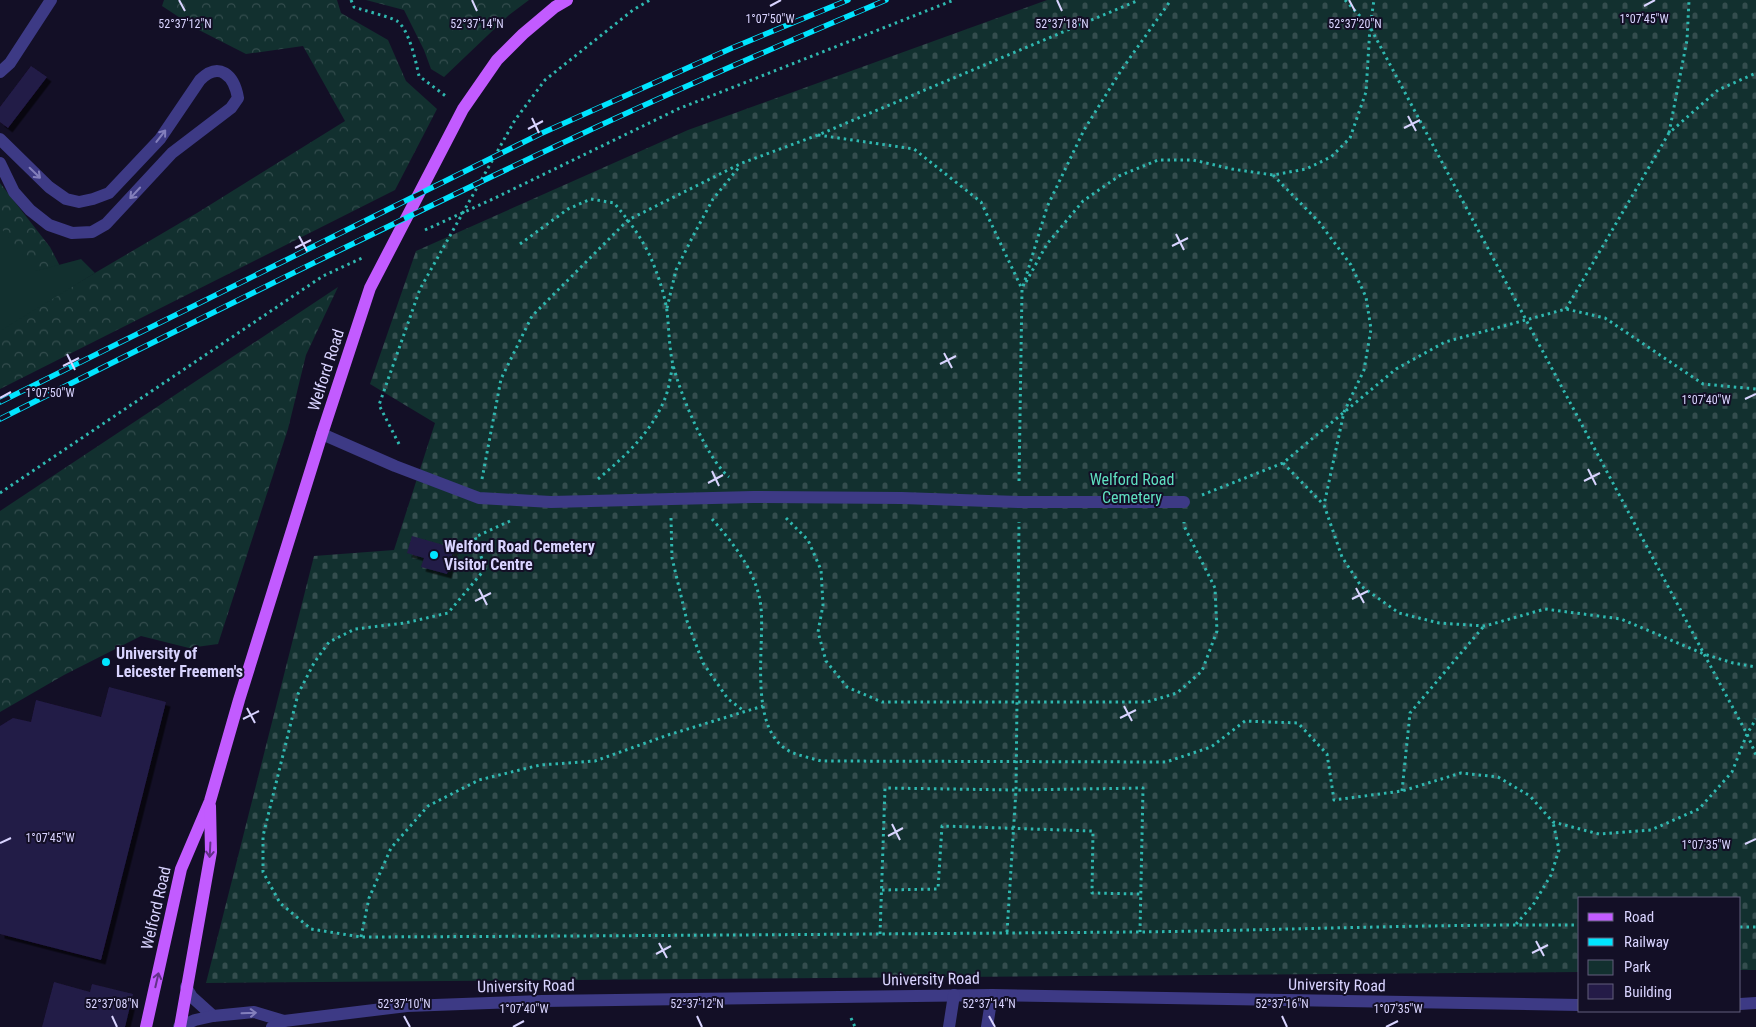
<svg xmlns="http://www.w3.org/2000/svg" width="1756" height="1027" font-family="'Roboto Condensed',sans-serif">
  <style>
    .forest { fill: url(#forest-crowns) }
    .cemetery { fill: url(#cemetery-stones) }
    .park { fill: #12302f }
    .building { fill: #241b47; filter: url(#shadow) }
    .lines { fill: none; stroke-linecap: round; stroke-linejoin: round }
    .path { stroke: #2fb8b0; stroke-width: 3; stroke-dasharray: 2.5 4; stroke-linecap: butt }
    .minor { stroke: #3d3a85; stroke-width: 12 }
    .major { stroke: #c25bff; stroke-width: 12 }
    .rail-casing { stroke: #00e5ff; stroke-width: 5.5 }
    .rail { stroke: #130f26; stroke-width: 4; stroke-dasharray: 11; stroke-linecap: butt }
    .oneway { stroke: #837fbc }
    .oneway2 { stroke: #623188 }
    .ticks { fill: none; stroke: #d9d4ff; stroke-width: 2 }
    .poi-dot { fill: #00e5ff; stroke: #130f26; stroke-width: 2 }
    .labels { text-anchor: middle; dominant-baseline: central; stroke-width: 4; stroke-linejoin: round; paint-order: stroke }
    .street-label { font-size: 16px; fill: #d9d4ff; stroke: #130f26 }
    .park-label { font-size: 16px; fill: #5fe0c0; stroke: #130f26 }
    .poi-label { font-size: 16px; font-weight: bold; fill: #d9d4ff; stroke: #130f26; text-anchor: start }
    .ticks-label { font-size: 12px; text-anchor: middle; fill: #d9d4ff; stroke: #130f26; stroke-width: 4; stroke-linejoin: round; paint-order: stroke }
  </style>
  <defs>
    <pattern id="forest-crowns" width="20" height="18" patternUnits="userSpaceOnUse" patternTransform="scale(1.25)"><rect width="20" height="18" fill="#12302f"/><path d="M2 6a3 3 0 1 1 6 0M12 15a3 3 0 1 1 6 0" fill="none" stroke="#344d4e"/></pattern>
    <pattern id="cemetery-stones" width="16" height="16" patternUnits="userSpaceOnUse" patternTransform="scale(1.25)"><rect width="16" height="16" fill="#12302f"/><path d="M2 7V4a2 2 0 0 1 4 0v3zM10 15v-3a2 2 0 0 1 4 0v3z" fill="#344d4e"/></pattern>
    <filter id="shadow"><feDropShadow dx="4.5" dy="4.5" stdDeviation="0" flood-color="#0009"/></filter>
  </defs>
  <rect width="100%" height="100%" fill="#130f26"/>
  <g class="forest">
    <polygon points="164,0 337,0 341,13 388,40 406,81 437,109 395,190 0,389 0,183 50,247 71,287 197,213 345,121 303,46 246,54 197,29 162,6"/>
    <polygon points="366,0 529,0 509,15 444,77 431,69 424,50 404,10"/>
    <polygon points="338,287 306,355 288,429 218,644 189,648 141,636 64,675 0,712 0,511"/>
  </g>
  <polygon class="cemetery" points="1047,0 1756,0 1756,970 1740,970 1740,898 1580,898 1580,972 206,983 314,556 394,550 435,423 370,384 416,251 688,130"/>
  <polygon class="park" points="0,227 36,271 81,259 95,273 0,331"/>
  <g class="building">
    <polygon points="31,66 47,77 8,128 0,122 0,107"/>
    <polygon points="412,536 454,548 447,574 421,567 424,558 407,553"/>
    <polygon points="109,687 166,702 101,960 0,934 0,726 13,718 31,722 36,700 101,717"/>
    <polygon points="54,982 90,992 92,984 133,994 125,1027 42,1027"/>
  </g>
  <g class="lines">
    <g class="path">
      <path d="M351,0L354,7C362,10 391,17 397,21C409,29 416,62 419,76L447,97"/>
      <polyline points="1345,0 1370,27 1704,654 1747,734 1756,755"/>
      <polyline points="1669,133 1687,40 1689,0"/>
      <polyline points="818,135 914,149 981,202 1022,289"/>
      <polyline points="1273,175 1319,222 1351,265 1366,297 1371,329 1364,370 1344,412 1324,505 1342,557 1361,586 1399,613 1439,623 1485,626 1545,609 1621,619 1704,654 1733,663 1756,667"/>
      <polyline points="425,230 495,198 678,109 954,0"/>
      <path d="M520,244L568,209L591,199L614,203C632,224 647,245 656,271C661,284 665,298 667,311C669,329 669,347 673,365C680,393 706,458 729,477"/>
      <polyline points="1026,282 1047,244 1083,201 1119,176 1158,160 1193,160 1232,169 1273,175 1306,169 1331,157 1350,138 1366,92 1370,27 1374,0"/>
      <polyline points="667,308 676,270 693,236 713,199 740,166"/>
      <polyline points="1566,309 1669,133 1718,90 1756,73"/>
      <polyline points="399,444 379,405 420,289 515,120 545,80 633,10 650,0"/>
      <polyline points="1283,463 1324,505"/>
      <polyline points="482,479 501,379 532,316 628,220 742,163 818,135 1139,0"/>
      <path d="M598,479C624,457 649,435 663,403C669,391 670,377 673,365"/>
      <polyline points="1019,481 1022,290 1047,207 1084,130 1122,69 1171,0"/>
      <polyline points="0,493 323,276 362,258"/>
      <polyline points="1202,495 1283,463 1396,369 1445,342 1566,309 1605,318 1703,384 1756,389"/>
      <polyline points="671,518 672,558 687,621 703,663 728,699 744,711"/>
      <polyline points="786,518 808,540 821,570 823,605 818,632 826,661 847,687 882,702 1147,702 1177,693 1202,671 1217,631 1215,588 1184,526 1184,522"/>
      <path d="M712,519C734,544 758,574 761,608C765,647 747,731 791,752C800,756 811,758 821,761L1166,762L1211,747L1245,721L1298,723L1327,754L1334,800L1402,791L1461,773L1498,777L1530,796L1553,822L1599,834L1651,830L1699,809L1732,772L1747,734L1756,719"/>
      <path d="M510,521L475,537L485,569L448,613L405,623L355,629L329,642L314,663L298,694L263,836V872L280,903L311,929L361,937C620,936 879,934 1139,932C1286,930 1433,924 1580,925"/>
      <polyline points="1402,791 1410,713 1484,626"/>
      <polyline points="882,890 938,889 942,826 1093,831 1092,893 1142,894"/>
      <polyline points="1516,924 1533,905 1551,875 1559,850 1553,822"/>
      <polyline points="1740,927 1756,927"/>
      <polyline points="1007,932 1016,790 1019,522"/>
      <polyline points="880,934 885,788 1016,790 1143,788 1140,932"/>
      <polyline points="361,937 369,898 391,848 428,806 479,780 540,765 595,761 668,735 763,706"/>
      <polyline points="851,1018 855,1027"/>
    </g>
    <g class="minor">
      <polyline points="0,72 10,63 51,0"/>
      <path d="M0,139L49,187L66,199L79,202L93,199L109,193L160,139L200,80C219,61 234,75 238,98L231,108L172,153L106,224L92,232L72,233L49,225L30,210L14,192L0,163"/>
      <polyline points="322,434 395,466 479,498 551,502 753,497 902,498 1019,502 1184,502"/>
      <polyline points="186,987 192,997 213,1016"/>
      <polyline points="1740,1004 1756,1003"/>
      <polyline points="179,1027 195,1020 213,1016 254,1012 284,1021"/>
      <polyline points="272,1027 284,1021 407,1006 542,1001 992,995 1580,1005"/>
      <polyline points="949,1027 954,995"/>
      <polyline points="987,1027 992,995"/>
    </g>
    <g class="major">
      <polyline points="146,1027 181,869 210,801 239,700 322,434 370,288 463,109 497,60 523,34 555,7 567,0"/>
      <polyline points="180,1027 211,852 210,806"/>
    </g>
    <defs>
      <g id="rail">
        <polyline points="0,402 540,134 732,48 848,0"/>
        <path d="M0,419C189,324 379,229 571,139C675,90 780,45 886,0"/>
      </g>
    </defs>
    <use href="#rail" class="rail-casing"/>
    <use href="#rail" class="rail"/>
  </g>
  <defs><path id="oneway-shaft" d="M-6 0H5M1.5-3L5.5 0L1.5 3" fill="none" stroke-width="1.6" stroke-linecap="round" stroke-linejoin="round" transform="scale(1.25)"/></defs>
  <g class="oneway">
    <use href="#oneway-shaft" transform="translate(161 136) rotate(-52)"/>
    <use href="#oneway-shaft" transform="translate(35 173) rotate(44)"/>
    <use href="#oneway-shaft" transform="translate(135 193) rotate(133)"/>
    <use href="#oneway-shaft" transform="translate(249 1013) rotate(-2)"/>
  </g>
  <g class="oneway2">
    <use href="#oneway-shaft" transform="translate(210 850) rotate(93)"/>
    <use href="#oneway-shaft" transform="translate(157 980) rotate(-77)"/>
  </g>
  <path class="ticks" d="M179,0L185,11M472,0L477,11M1057,0L1062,11M1349,0L1355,11M770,6L781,0M1644,6L1655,0M1408,116L1416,131M532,118L539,133M1404,128L1420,120M528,129L543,121M1176,234L1184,250M299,236L307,251M1172,246L1188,238M295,248L311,240M944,353L952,368M67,354L75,370M940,364L956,356M63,366L79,358M0,398L11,392M1745,399L1756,394M1588,469L1596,485M712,471L719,486M1584,481L1600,473M708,483L723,475M1356,588L1364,603M479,589L487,605M1352,599L1368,591M475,601L491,593M1124,706L1132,721M247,708L255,723M1120,718L1136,710M243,719L259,711M892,824L900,840M888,836L903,828M0,843L11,838M1745,844L1756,839M1536,941L1544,956M659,943L667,958M1532,953L1548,945M656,954L671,946M112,1016L117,1027M404,1016L410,1027M697,1016L702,1027M989,1016L995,1027M1282,1016L1287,1027M513,1027L524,1021M1386,1027L1398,1021"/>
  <g class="poi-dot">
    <circle cx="434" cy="555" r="5"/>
    <circle cx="106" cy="662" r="5"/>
  </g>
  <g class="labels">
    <g class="street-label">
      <text transform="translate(326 370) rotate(-72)">Welford Road</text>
      <text transform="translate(156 908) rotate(-77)">Welford Road</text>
      <text transform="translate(931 979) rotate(-1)">University Road</text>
      <text transform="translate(1337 985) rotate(1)">University Road</text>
      <text transform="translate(526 986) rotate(-1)">University Road</text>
    </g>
    <g class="park-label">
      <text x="1132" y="479">Welford Road<tspan x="1132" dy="18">Cemetery</tspan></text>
    </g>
    <g class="poi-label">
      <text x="444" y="546">Welford Road Cemetery<tspan x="444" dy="18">Visitor Centre</tspan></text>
      <text x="116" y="653">University of<tspan x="116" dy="18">Leicester Freemen's</tspan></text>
    </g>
  </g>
  <g class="ticks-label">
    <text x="770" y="23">1°07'50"W</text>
    <text x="1644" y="23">1°07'45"W</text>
    <text x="185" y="28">52°37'12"N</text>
    <text x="477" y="28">52°37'14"N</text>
    <text x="1062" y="28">52°37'18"N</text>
    <text x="1355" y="28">52°37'20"N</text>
    <text x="50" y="397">1°07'50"W</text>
    <text x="1706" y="404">1°07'40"W</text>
    <text x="50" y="842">1°07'45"W</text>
    <text x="1706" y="849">1°07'35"W</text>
    <text x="112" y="1008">52°37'08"N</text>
    <text x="404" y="1008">52°37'10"N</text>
    <text x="697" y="1008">52°37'12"N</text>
    <text x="989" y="1008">52°37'14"N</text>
    <text x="1282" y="1008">52°37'16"N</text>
    <text x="524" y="1013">1°07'40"W</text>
    <text x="1398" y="1013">1°07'35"W</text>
  </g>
  <rect x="1578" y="897" width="162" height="115" fill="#130f26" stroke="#625e7d"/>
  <rect x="1588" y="913" width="25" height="8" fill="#c25bff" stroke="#625e7d"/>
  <text x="1624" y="922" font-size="15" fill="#d9d4ff">Road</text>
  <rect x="1588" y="938" width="25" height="8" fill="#00e5ff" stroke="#625e7d"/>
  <text x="1624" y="947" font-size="15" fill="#d9d4ff">Railway</text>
  <rect x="1588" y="960" width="25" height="15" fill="#12302f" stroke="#625e7d"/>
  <text x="1624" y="972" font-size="15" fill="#d9d4ff">Park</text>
  <rect x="1588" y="984" width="25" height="15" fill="#241b47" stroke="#625e7d"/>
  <text x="1624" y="997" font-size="15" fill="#d9d4ff">Building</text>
</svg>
